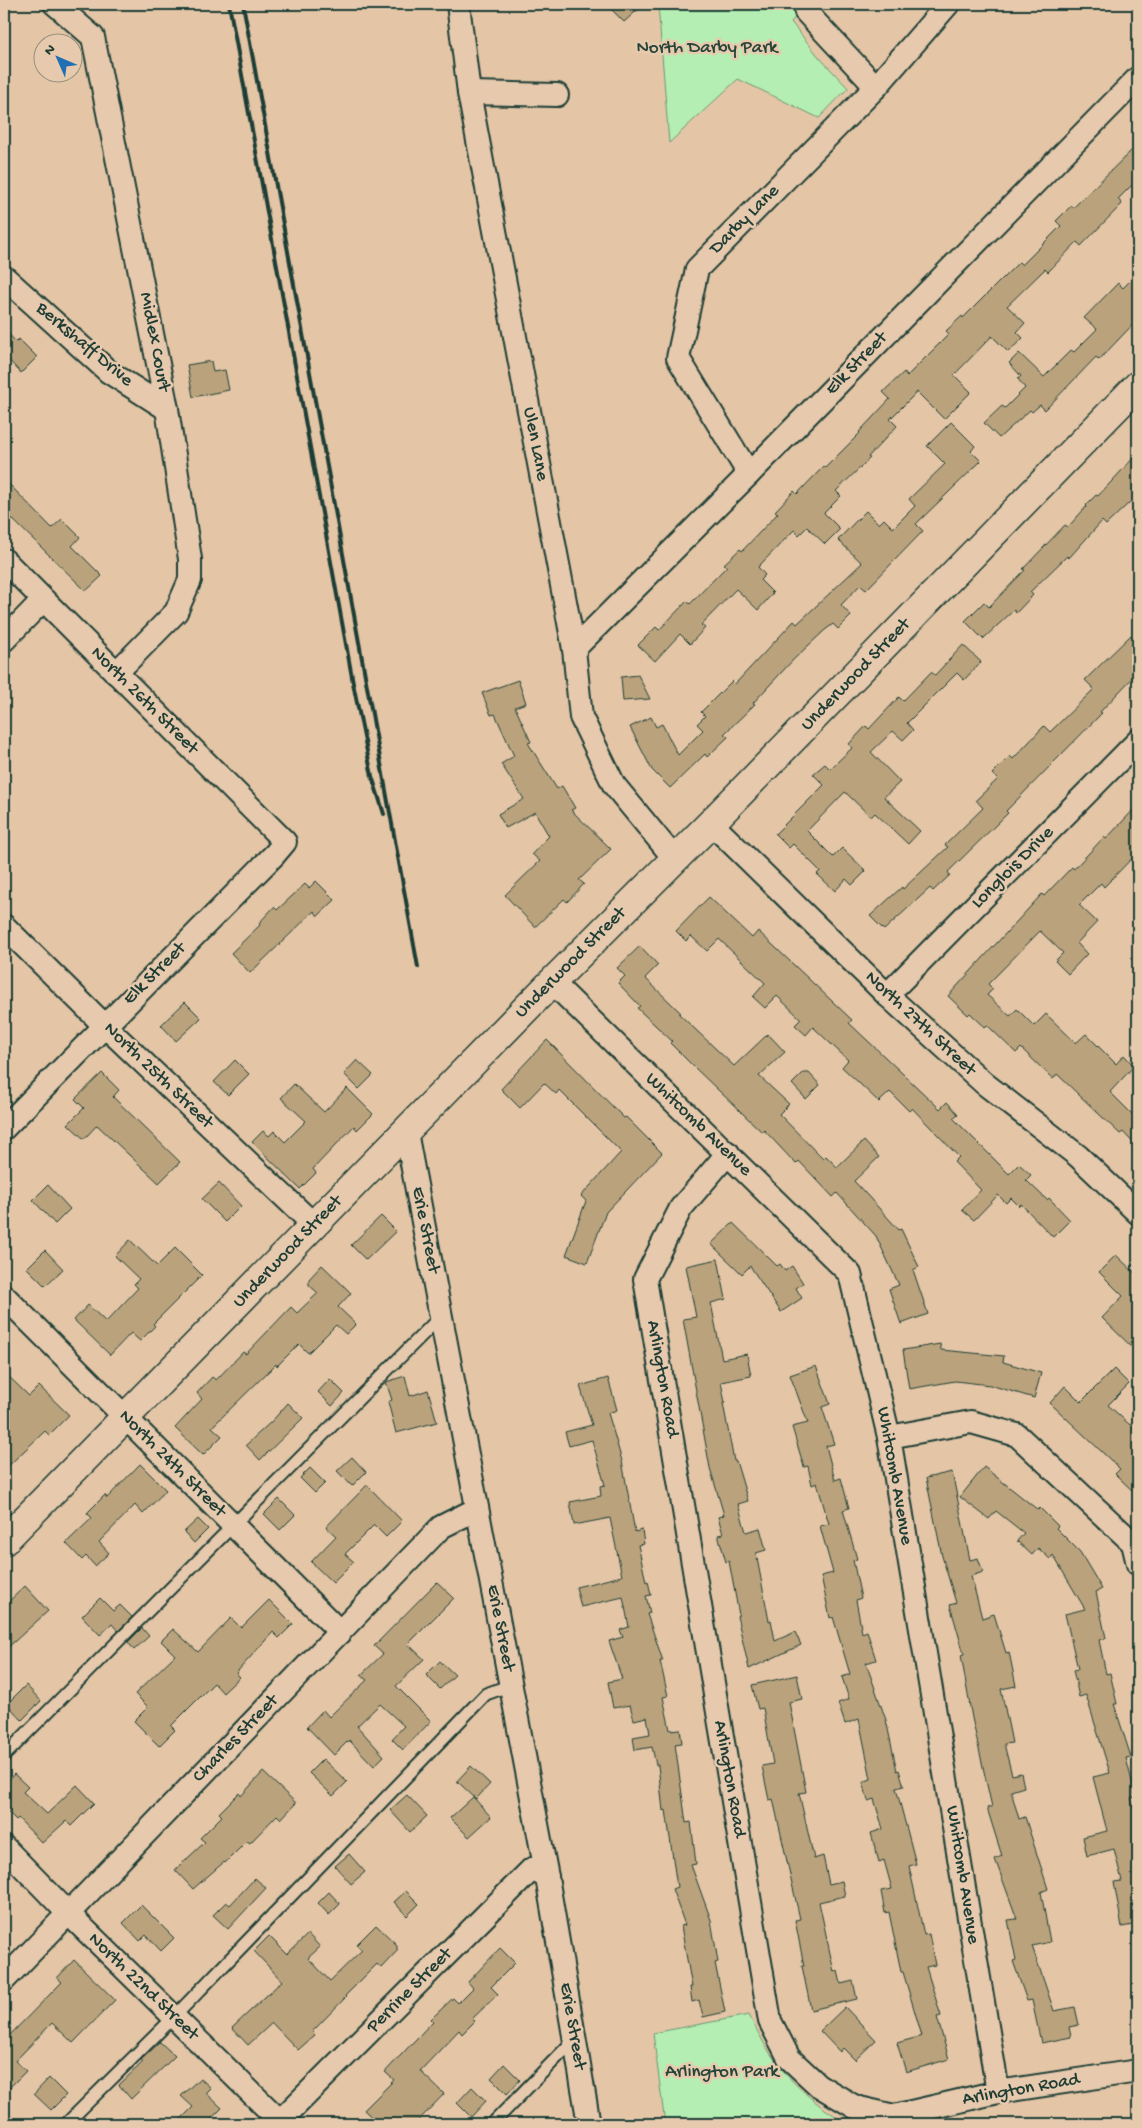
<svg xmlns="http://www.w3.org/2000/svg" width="1142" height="2128" font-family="'Gochi Hand',sans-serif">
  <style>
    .green { fill: #b5eeb2; stroke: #6a9673 }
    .building { fill: #baa37c; stroke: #1f3d34 }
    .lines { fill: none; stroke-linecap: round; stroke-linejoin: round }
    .service-casing { stroke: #1f3d34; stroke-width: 15 }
    .minor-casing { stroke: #1f3d34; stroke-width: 26 }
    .tertiary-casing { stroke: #1f3d34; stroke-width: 31 }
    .service { stroke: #e7caae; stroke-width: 11 }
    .minor { stroke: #e7caae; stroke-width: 22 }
    .tertiary { stroke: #e7caae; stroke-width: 28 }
    .rail { stroke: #1f3d34; stroke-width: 4 }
    .labels { text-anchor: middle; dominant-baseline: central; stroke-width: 5; stroke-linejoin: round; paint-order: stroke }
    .park-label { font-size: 19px; fill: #26463a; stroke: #e7caae }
    .street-label { font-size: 19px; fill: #1f3d34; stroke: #e7caae }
  </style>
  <rect width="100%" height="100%" fill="#e4c6a7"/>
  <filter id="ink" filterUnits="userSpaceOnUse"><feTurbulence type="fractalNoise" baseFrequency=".02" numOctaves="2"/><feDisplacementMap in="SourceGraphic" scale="10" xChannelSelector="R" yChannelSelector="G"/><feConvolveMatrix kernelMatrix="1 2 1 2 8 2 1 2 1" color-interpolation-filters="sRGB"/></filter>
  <g filter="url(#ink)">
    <g class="green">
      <polygon points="658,4 808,4 791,22 819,57 848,88 819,118 738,79 669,143"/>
      <path d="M749,2015C756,2028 762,2041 770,2053C789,2083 819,2107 848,2124H665L653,2033Z"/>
    </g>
    <g class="building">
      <polygon points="606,4 644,4 624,22"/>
      <polygon points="1138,144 1138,179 1118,199 1122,204 1081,246 1077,242 1048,272 1045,269 1007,306 1025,323 1017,332 1023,338 1008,352 992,336 954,375 971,392 944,419 917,392 890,419 897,426 868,457 870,458 836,491 841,496 824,513 840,529 825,544 807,527 799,535 794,530 758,567 765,575 760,580 773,593 758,610 736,589 701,625 705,628 690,644 680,634 655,661 638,645 656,627 659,630 687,601 690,604 727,566 724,564 740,549 742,551 778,513 775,511 794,491 797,494 824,466 825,468 860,433 859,432 890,399 883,392 904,372 907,376 949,334 946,331 962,316 963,318 1019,262 1022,265 1061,226 1056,221 1071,206 1073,208"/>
      <polygon points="1138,273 1138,319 1099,360 1096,357 1045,410 1040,405 1032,412 1030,410 999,438 984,423 1002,406 1005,408 1025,388 1018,379 1021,376 1009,363 1019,353 1044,377 1071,350 1074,352 1097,329 1084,318 1118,283 1123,288"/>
      <polygon points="4,329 16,342 19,339 37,357 21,373 4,355"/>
      <polygon points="211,361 213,372 225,370 229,390 193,397 187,365"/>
      <polygon points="951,422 975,446 971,451 981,461 916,524 923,531 866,590 860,585 841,605 851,616 838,629 833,624 825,630 793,660 753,703 755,704 724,734 728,737 707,757 705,754 670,788 652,770 630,727 651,717 656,727 662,724 678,755 703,730 697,724 705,716 701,712 732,681 735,684 794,621 797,624 862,563 838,540 854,523 866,511 879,524 884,519 893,528 915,506 909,499 945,464 927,446"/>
      <polygon points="1138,453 1138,509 1131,501 1106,525 1102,521 1069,558 1067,556 1030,592 1033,595 1016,613 1014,610 983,639 965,621 984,602 989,607 1025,570 1023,569 1065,525 1068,527 1087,506 1086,505 1096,495 1098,496"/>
      <polygon points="4,479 52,528 62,519 80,537 72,546 102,576 86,591 4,511"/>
      <polygon points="1131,635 1138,642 1138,672 1100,712 1102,713 1006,811 1008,813 948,872 950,875 933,891 930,888 884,930 870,916 902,887 903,889 948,847 945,845 983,808 976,800 998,779 992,774 1010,756 1013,759 1044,726 1050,732 1094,689 1085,680"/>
      <polygon points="963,645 981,662 964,680 957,673 907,723 913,730 903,740 893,731 871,752 900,782 884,797 920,831 908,844 875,813 871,817 845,792 807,831 833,857 842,848 866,871 852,885 846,879 835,891 817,874 820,871 793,844 789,848 775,834 824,785 813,774 825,764 830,769 852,748 849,744 866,726 869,729 899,697 903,701 931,672 935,675"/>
      <polygon points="638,675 650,699 623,701 621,677"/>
      <polygon points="518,680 526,703 515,707 531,742 528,743 557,789 562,786 575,808 571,810 611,849 579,880 584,884 567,902 564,899 535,927 505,895 540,861 532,854 549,836 535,812 506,828 498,814 524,799 501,764 514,756 495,714 491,715 482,693"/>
      <polygon points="1138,805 1138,852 1104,887 1101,883 1079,905 1097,922 1077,943 1087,954 1068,974 1055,961 1063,953 1040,931 988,984 993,989 987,995 1010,1016 1017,1009 1034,1026 1046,1014 1076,1043 1086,1034 1116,1064 1124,1055 1134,1066 1110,1092 1138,1120 1138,1148 1123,1132 1120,1134 1057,1074 1053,1079 1021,1048 1016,1053 987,1025 985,1027 970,1013 968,1015 948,996 1042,894 1044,896 1072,867 1074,869 1104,837 1106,839"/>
      <polygon points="316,881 335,900 318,916 314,911 250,973 231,953 260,925 259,923 274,907 277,910 305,884 309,888"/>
      <polygon points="709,897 752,938 758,931 852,1020 849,1023 940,1109 947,1102 958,1114 953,1118 1009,1174 1019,1164 1031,1175 1026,1180 1047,1200 1049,1198 1070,1220 1053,1237 1021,1204 1019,1206 1011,1198 1006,1203 998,1195 974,1220 962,1210 981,1190 954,1162 959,1157 912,1108 909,1111 890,1092 879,1102 842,1067 848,1060 813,1027 806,1035 795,1025 801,1019 777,996 765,1008 753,997 765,983 719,939 707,951 691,936 686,941 676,931"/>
      <polygon points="640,946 658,965 645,978 681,1013 679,1014 734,1066 768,1034 785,1052 759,1076 789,1104 779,1114 823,1159 826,1156 837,1167 864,1141 879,1157 854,1181 899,1230 901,1229 919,1267 913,1270 928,1314 901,1324 889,1289 899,1285 876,1236 837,1193 833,1197 799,1161 796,1164 764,1130 762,1132 694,1067 670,1043 672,1041 637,1008 640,1006 618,983 625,976 617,968"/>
      <polygon points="185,1002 201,1018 176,1041 161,1025"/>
      <polygon points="547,1040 624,1118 626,1117 662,1153 606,1212 587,1263 566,1255 586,1201 581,1196 621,1152 559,1090 556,1094 544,1083 520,1108 501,1089"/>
      <polygon points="235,1060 249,1074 228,1095 214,1082"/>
      <polygon points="357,1060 373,1075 359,1089 344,1074"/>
      <polygon points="102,1073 119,1090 113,1097 180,1162 159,1183 97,1125 84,1139 68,1124 84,1108 75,1099"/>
      <polygon points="803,1073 809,1073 820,1085 806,1099 792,1084"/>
      <polygon points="294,1084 324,1112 347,1088 373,1114 357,1130 354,1126 313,1169 316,1173 300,1189 252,1142 263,1131 269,1136 274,1131 285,1142 306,1121 281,1098"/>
      <polygon points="219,1183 241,1206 225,1222 202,1199"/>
      <polygon points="48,1185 70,1209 55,1224 33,1200"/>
      <polygon points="381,1216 396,1231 366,1260 351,1245"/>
      <polygon points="733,1223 777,1266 780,1264 785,1271 792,1266 803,1283 796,1288 802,1298 781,1312 750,1266 742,1274 711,1244"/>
      <polygon points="130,1240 157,1266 175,1248 202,1275 153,1324 155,1326 140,1341 131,1333 110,1355 74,1320 88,1305 106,1322 138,1288 134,1284 139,1279 115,1256"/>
      <polygon points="45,1250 63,1269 45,1286 27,1268"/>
      <polygon points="1116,1255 1138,1276 1138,1353 1102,1318 1123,1296 1099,1272"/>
      <polygon points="718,1259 726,1299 711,1303 722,1359 747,1354 751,1376 721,1382 725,1403 723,1403 734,1461 736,1461 748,1501 738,1504 746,1532 760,1528 766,1550 756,1553 769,1621 771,1620 775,1641 795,1632 801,1645 749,1669 737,1616 739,1615 729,1561 726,1562 718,1535 723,1534 718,1517 724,1515 710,1468 683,1319 696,1317 686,1266"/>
      <polygon points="322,1265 351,1293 338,1307 356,1324 346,1334 336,1325 308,1353 299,1344 277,1366 276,1364 212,1427 222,1436 203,1455 175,1428 202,1399 197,1393 212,1377 216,1380 243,1352 246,1354 291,1307 297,1313 318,1293 309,1285 309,1279"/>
      <polygon points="940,1344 941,1350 1004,1356 1003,1362 1041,1373 1034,1398 990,1385 955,1381 909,1389 903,1350"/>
      <polygon points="816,1366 830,1404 822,1407 834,1444 826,1446 835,1480 841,1478 849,1508 843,1510 857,1559 853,1560 861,1598 856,1600 862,1633 867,1631 876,1660 866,1663 886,1720 897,1771 899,1770 904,1786 896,1788 916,1864 909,1866 924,1935 929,1934 935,1965 926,1967 941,2016 937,2017 949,2059 906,2072 897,2043 922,2036 903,1972 901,1972 889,1912 885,1913 881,1891 892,1889 884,1860 879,1862 871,1833 883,1829 874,1799 868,1801 863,1782 871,1779 859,1719 845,1724 838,1703 849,1699 842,1677 850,1674 833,1617 830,1618 821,1576 833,1573 820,1526 829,1524 817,1483 812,1485 808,1466 804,1467 792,1427 808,1423 790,1375"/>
      <polygon points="1114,1369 1129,1384 1108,1405 1130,1425 1138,1416 1138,1496 1115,1474 1120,1469 1050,1403 1065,1386 1081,1402"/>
      <polygon points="4,1372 29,1396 39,1386 69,1415 49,1435 45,1431 4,1470"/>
      <polygon points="405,1376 410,1396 428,1390 437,1422 396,1433 388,1402 392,1400 386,1382"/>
      <polygon points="608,1378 617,1410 608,1413 622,1461 635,1532 642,1530 644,1544 638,1545 646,1582 648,1581 651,1595 646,1596 650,1613 647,1614 663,1661 660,1661 668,1696 663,1697 670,1730 680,1729 682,1743 675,1744 686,1823 691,1822 696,1864 691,1865 711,1920 718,1962 715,1963 725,2012 703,2017 699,2000 692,2002 690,1987 692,1987 681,1926 685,1925 672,1889 677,1887 666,1810 663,1811 658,1765 656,1765 652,1747 635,1750 633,1737 650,1734 647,1717 634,1720 630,1705 613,1708 608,1682 622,1679 609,1641 623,1637 620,1630 629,1627 623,1597 581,1607 576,1587 622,1576 610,1518 574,1525 570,1502 601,1496 600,1486 605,1485 592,1440 569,1446 565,1432 592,1425 580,1386"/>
      <polygon points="330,1379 344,1393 332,1406 318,1392"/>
      <polygon points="288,1403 303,1418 260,1460 246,1445 273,1420"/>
      <polygon points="352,1457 366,1472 352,1486 337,1471"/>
      <polygon points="140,1464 166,1490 143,1514 135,1505 99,1542 109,1553 95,1566 86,1556 82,1560 66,1543 92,1518 87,1513 105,1495 107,1498"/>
      <polygon points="984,1467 1038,1510 1040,1508 1058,1526 1056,1528 1080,1552 1102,1589 1096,1592 1106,1638 1099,1640 1106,1674 1110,1673 1117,1704 1114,1704 1131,1757 1126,1758 1136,1797 1131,1798 1138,1826 1138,1924 1122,1927 1114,1882 1122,1881 1114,1849 1087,1856 1083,1837 1107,1831 1093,1777 1110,1773 1086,1695 1079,1697 1073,1670 1078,1669 1065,1614 1085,1609 1053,1555 1050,1559 1038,1548 1032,1555 1017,1541 1024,1533 996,1511 989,1519 960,1497"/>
      <polygon points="310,1468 325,1483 315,1493 300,1478"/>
      <polygon points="952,1472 970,1560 978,1558 983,1572 971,1576 982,1618 994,1614 1006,1653 1009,1652 1016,1686 1001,1689 1012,1743 1004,1744 1012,1775 1021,1773 1024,1787 1011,1791 1019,1819 1025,1817 1048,1889 1041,1892 1050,1942 1032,1946 1054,2011 1075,2007 1079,2025 1069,2027 1071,2037 1041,2043 1032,2000 1027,2001 1013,1961 1016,1960 1008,1920 1017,1919 995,1859 1002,1856 987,1808 992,1807 972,1718 961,1655 964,1654 950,1605 956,1603 942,1556 926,1478"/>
      <polygon points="367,1485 402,1521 386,1537 374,1525 345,1554 354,1562 333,1583 311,1562 336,1536 326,1527"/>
      <polygon points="279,1499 295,1515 280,1530 264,1514"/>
      <polygon points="198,1519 208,1529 194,1543 184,1532"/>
      <polygon points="437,1582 454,1598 408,1644 424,1659 396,1686 431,1721 403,1750 392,1739 404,1726 380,1704 357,1726 384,1756 374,1766 349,1740 334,1755 307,1727 323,1710 329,1717 367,1680 361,1675 383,1654 374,1646"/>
      <polygon points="25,1586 48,1611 4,1651 4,1606"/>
      <polygon points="100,1598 113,1611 120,1605 132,1617 118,1631 112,1624 100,1635 82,1616"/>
      <polygon points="269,1600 293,1624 279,1638 273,1632 236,1673 240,1677 223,1693 214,1683 171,1726 175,1730 159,1746 134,1721 148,1707 135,1694 175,1655 161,1641 173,1629 198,1652 231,1618 241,1628"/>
      <polygon points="142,1628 149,1636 134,1650 128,1642"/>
      <polygon points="440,1661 455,1675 440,1689 426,1675"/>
      <polygon points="797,1675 802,1699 789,1702 806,1792 799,1793 814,1859 823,1856 829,1884 842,1881 845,1896 819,1902 834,1972 838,1971 841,1984 853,1981 857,1999 811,2010 802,1966 804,1966 795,1920 800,1919 773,1799 769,1800 762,1766 773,1764 763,1708 758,1709 752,1685"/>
      <polygon points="26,1685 41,1701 22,1720 7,1704"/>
      <polygon points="323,1759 347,1782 333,1796 309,1773"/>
      <polygon points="471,1766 490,1784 476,1799 457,1781"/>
      <polygon points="263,1772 296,1803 281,1819 277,1815 250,1843 247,1841 225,1863 224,1862 193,1889 175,1870 205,1842 200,1838 222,1816 219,1813 239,1793 241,1796"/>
      <polygon points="14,1774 28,1787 23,1792 47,1814 77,1785 94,1803 71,1826 66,1821 42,1843 18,1818 16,1820 4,1808 4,1785"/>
      <polygon points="407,1795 427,1816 410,1832 390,1810"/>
      <polygon points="473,1797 491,1817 469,1837 450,1818"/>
      <polygon points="349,1854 365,1872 351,1884 335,1866"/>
      <polygon points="255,1878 266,1888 228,1929 213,1915 226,1902 230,1905"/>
      <polygon points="406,1891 419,1904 407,1916 394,1902"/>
      <polygon points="329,1892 340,1904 329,1915 318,1903"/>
      <polygon points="141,1905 174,1938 161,1951 146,1935 140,1941 123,1923"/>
      <polygon points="376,1925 397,1945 397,1951 381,1968 377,1964 345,1996 346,1997 312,2032 315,2035 298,2050 272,2023 248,2045 232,2028 282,1981 254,1951 269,1936 287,1954 308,1934 320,1947 308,1958 330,1981 362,1950 356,1945"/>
      <polygon points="500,1948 515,1963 491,1987 498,1994 472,2019 475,2021 462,2034 459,2030 420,2071 444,2094 415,2124 379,2124 364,2110 394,2080 385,2072 433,2021 431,2019 453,1998 458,2003 473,1988 468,1982"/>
      <polygon points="74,1960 115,2000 73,2043 52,2023 15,2061 26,2071 4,2093 4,2041 62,1982 57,1978"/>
      <polygon points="845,2007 876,2040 855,2060 843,2048 840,2052 820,2031"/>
      <polygon points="160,2042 175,2056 131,2099 119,2085 143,2062 141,2060"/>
      <polygon points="504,2064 520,2080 507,2094 491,2078"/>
      <polygon points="49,2078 66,2095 51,2110 34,2094"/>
      <polygon points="200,2078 211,2088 206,2093 222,2108 206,2124 176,2124 193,2107 181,2096"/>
      <polygon points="472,2087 486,2101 471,2117 457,2103"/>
    </g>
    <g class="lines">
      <defs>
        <g id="service">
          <polyline points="4,1756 441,1316"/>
          <polyline points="66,2124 174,2017 486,1694 511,1685"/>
          <polyline points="492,2124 574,2040"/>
        </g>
        <g id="minor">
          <polyline points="55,4 93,37 167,409 190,559 190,580 176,612 116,673"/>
          <polyline points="458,4 469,93 574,649 581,717 614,785 674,858"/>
          <polyline points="806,12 876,87"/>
          <polyline points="469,93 557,95"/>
          <polyline points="4,277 109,372 167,409"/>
          <polyline points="749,474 678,358 697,269 876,87 948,4"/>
          <polyline points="4,560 285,842 274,855 4,1128"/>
          <polyline points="4,640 43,600"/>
          <polyline points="574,649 749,474 1138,78"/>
          <polyline points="711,823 887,995 985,1084 1078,1156 1138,1213"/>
          <polyline points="4,926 105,1026 314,1225"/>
          <polyline points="552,982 850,1274 889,1437 998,2092"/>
          <polyline points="887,995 1138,741"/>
          <polyline points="406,1132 547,1877 589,2124"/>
          <polyline points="728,1153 681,1208 645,1279 770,2021 789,2058 818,2085 855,2107 894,2116 998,2092 1138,2071"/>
          <polyline points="4,1296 340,1632"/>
          <polyline points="889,1437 971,1422 1017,1435 1133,1543 1138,1564"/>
          <polyline points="4,1847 68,1913 283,2124"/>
          <polyline points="4,1980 441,1527 477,1509"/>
          <polyline points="277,2124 532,1869 547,1877"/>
        </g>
        <polyline id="tertiary" points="4,1541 552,982 711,823 1138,385"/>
      </defs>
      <use href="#service" class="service-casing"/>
      <use href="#minor" class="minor-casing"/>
      <use href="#tertiary" class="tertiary-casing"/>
      <use href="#service" class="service"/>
      <use href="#minor" class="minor"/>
      <use href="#tertiary" class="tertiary"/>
      <g class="rail">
        <polyline points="229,4 354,688 372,776 384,814"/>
        <polyline points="243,4 418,967"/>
      </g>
    </g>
  </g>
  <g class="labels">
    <g class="park-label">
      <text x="707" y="48">North Darby Park</text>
      <text x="722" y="2072">Arlington Park</text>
    </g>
    <g class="street-label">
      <text transform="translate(745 220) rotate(-45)">Darby Lane</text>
      <text transform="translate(154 342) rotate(79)">Midlex Court</text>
      <text transform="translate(84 345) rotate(40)">Berkshaff Drive</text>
      <text transform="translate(857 364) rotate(-46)">Elk Street</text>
      <text transform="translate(535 444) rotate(79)">Ulen Lane</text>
      <text transform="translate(856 675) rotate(-46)">Underwood Street</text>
      <text transform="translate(144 701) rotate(45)">North 26th Street</text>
      <text transform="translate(1013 868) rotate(-45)">Longlois Drive</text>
      <text transform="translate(571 963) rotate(-45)">Underwood Street</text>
      <text transform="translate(155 974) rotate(-45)">Elk Street</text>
      <text transform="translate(920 1024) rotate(43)">North 27th Street</text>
      <text transform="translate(158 1076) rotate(44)">North 25th Street</text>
      <text transform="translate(698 1125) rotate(44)">Whitcomb Avenue</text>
      <text transform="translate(425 1230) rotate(79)">Erie Street</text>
      <text transform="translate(288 1252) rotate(-46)">Underwood Street</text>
      <text transform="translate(662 1379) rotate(80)">Arlington Road</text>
      <text transform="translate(172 1464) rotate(45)">North 24th Street</text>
      <text transform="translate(894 1476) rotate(80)">Whitcomb Avenue</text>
      <text transform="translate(500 1628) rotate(79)">Erie Street</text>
      <text transform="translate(236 1739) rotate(-46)">Charles Street</text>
      <text transform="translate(729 1779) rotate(80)">Arlington Road</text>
      <text transform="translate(962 1875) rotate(81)">Whitcomb Avenue</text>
      <text transform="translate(143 1987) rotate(44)">North 22nd Street</text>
      <text transform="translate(410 1991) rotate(-45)">Perrine Street</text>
      <text transform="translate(572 2026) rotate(80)">Erie Street</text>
      <text transform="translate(1021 2090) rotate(-10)">Arlington Road</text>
    </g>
  </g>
  <rect width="1142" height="2128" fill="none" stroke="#e7caae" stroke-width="20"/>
  <rect x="10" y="10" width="1122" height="2108" fill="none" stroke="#1f3d34" stroke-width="2" filter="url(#ink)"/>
  <g transform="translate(58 58) rotate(315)"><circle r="24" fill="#e7caae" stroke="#97927d"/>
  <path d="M0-4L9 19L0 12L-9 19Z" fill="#1f6fb2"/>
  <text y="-8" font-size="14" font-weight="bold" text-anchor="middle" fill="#1f3d34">N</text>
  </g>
</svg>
